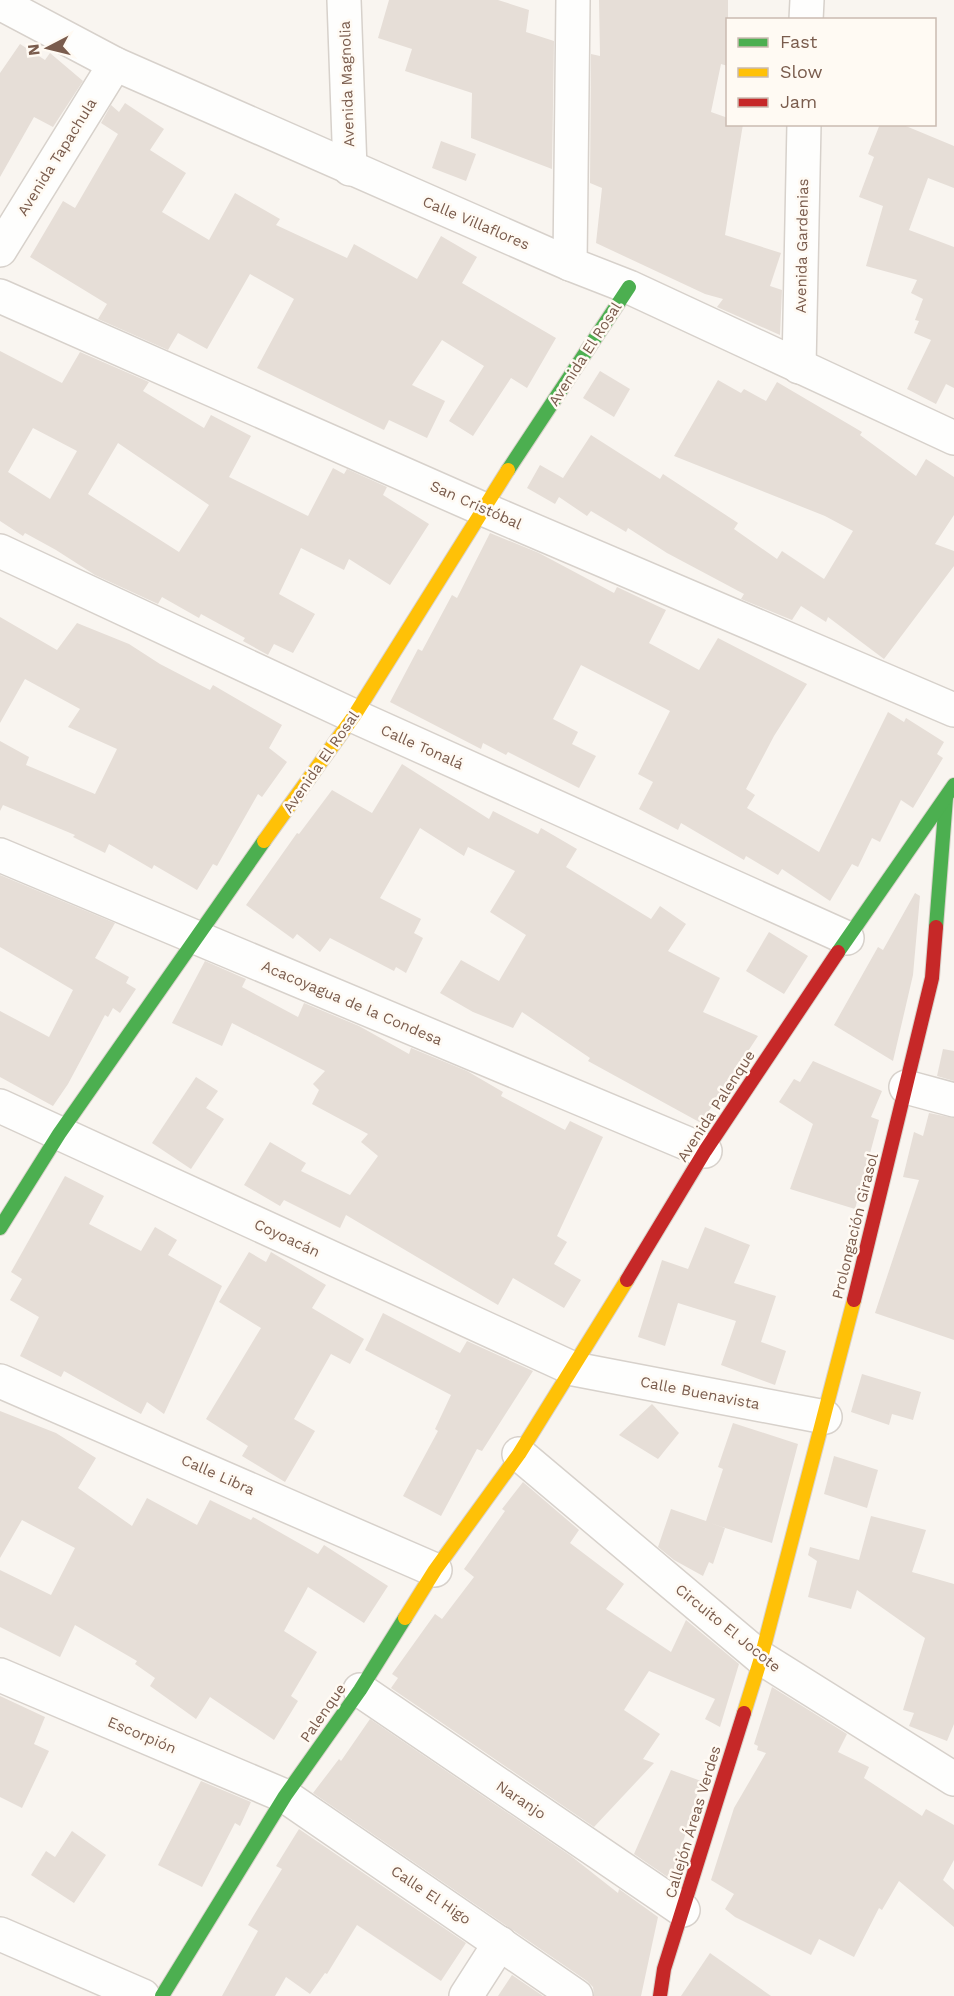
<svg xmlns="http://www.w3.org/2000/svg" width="954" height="1996" font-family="'Work Sans',sans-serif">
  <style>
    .building { fill: #e6ded7; fill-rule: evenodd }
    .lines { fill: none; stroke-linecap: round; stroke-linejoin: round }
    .street-casing { stroke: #d7d1cb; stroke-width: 36 }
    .fast-casing { stroke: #d9d2cb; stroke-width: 16 }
    .slow-casing { stroke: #d9d2cb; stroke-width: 16 }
    .jam-casing { stroke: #d9d2cb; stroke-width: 16 }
    .street { stroke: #fefefd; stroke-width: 33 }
    .fast { stroke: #4caf50; stroke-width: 14 }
    .slow { stroke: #ffc107; stroke-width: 14 }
    .jam { stroke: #c62828; stroke-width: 14 }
    .labels { text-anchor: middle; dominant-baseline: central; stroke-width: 5; stroke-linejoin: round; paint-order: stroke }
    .street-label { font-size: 15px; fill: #7a5c4d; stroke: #fffaf3 }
  </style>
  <rect width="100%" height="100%" fill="#f9f5f0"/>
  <g class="building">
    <polygon points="389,0 498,0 529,10 526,32 554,41 552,169 471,138 472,93 405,71 412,49 378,38"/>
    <polygon points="599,0 728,0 728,66 721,64 711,112 728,118 728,124 743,124 725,235 781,253 770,286 782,290 780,335 717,307 723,299 705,294 596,243 602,188 590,183 591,54 600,56"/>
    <polygon points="20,44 45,60 50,53 83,81 53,127 34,117 0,177 0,73"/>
    <polygon points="125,103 164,129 150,150 186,173 162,212 209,240 235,193 280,219 276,225 347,258 354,244 417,279 441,236 477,257 462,283 556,338 527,388 511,378 473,436 449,421 484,366 442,340 412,385 445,401 427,438 389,420 384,430 257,368 294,299 250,274 207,349 178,333 168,350 98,319 107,304 30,257 63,201 75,208 118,134 101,123 111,105 119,112"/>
    <polygon points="880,124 901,124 954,146 954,188 928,178 909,230 954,247 954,388 946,384 936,404 907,389 931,340 914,333 919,321 915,320 923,299 911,293 917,280 866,266 883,206 859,197 874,157 868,154"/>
    <polygon points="441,141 476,154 466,181 432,168"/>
    <path d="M0,351L62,383L80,352L149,382L143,391L204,428L211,415L251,436L229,477L308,516L333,468L344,474L347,469L387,487L383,495L429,524L390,585L349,559L344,570L301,548L279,594L315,614L293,653L274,644L268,655L243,641L245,638L201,614L199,618L162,597L158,604L95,575L56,550L25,533L23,536L0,521ZM33,428L77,451L50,499L8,472ZM118,443L209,505L179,552L88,494Z"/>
    <polygon points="600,371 630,389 614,417 583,398"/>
    <polygon points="718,380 741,393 744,389 766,401 777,382 862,432 860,435 916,476 926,459 954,477 954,515 935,544 954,551 954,566 884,659 828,617 826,622 801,606 792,620 741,599 744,594 667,553 628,528 626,532 591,511 587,516 559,497 555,504 527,488 540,465 563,478 591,435 660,479 663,474 738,523 734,529 777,559 782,551 824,579 853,531 825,516 674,456"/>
    <polygon points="490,533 539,553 614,593 617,587 666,610 649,643 699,670 718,638 807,684 774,736 746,789 755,795 747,808 819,852 888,712 904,722 906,718 944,742 937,754 943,758 913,808 901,800 880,842 872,838 858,867 852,864 830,901 782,869 778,875 746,856 744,860 681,823 678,830 639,809 653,782 638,774 670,711 581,665 553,719 578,732 572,744 596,756 579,788 508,752 506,755 483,743 481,749 390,702 418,649 422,651 452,595 457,598"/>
    <polygon points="0,617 57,650 77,623 129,644 160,664 210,690 213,685 282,725 269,748 287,762 262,797 258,794 217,866 213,864 197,890 154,865 152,869 109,844 105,853 73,837 75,835 3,805 0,811 0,741 29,757 26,765 95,794 117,749 68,727 80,709 25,679 0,723"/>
    <polygon points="402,764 489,819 493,811 538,834 541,828 577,849 566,867 651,919 660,906 686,924 668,951 720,978 703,1012 758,1036 701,1123 588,1061 590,1058 522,1012 513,1028 473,1012 440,993 461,960 499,981 526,935 490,912 515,871 468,847 464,856 420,828 380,898 421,919 414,933 423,938 406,973 396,967 394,971 330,938 320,952 297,934 293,939 246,905 297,833 299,834 332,790 372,813"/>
    <polygon points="0,875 115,923 95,958 129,977 126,983 136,989 120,1013 113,1008 108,1017 105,1015 68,1084 53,1106 0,1077 0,1011 49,1037 73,990 0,947"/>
    <polygon points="915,893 920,896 913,975 893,1061 834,1025 878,947 883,950"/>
    <polygon points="769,932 808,956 784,994 746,971"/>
    <polygon points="205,961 246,979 242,987 298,1017 304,1003 359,1026 409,1054 411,1048 467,1071 503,1092 501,1096 565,1130 570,1121 603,1137 557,1236 567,1242 554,1264 581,1280 564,1308 513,1278 498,1305 346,1215 340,1228 284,1200 280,1206 244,1185 270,1142 306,1163 301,1171 350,1195 378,1156 361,1142 368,1134 312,1104 319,1090 313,1084 325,1071 232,1023 222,1046 172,1023"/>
    <polygon points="943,1049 954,1051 954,1081 937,1076"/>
    <polygon points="813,1061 882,1091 871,1117 879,1120 855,1209 790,1189 813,1124 779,1102 794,1079 800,1082"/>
    <polygon points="196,1077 218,1091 206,1108 224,1119 191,1169 152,1143"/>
    <polygon points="929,1113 954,1118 954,1340 875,1313 919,1180 903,1177 914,1132 923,1136"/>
    <polygon points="65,1176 104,1196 89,1224 141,1251 155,1227 177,1240 168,1255 222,1286 164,1414 147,1402 141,1414 64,1371 61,1377 20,1356 39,1317 10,1300 22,1279 11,1272"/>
    <polygon points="705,1227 750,1245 734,1283 776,1296 761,1342 786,1351 775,1385 721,1365 736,1321 678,1303 665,1346 638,1337 662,1260 688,1269"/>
    <polygon points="249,1252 266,1262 271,1252 326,1285 312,1308 364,1339 350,1364 331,1354 294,1419 315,1431 285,1482 242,1456 248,1446 206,1419 261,1328 219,1302"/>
    <polygon points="383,1313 460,1353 467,1341 533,1371 482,1451 477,1449 441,1516 403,1496 438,1431 435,1429 451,1395 365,1350"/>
    <polygon points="862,1374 921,1392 913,1420 892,1414 889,1425 851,1412"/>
    <polygon points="652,1404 679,1433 658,1459 619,1435"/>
    <polygon points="0,1411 56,1433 96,1458 78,1488 132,1526 147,1498 197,1525 210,1500 251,1520 253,1517 318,1554 324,1545 388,1586 364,1623 308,1587 284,1631 317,1652 291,1696 298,1701 274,1740 210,1697 196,1719 150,1686 155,1678 135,1664 137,1661 75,1625 60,1657 0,1627 0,1570 51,1595 75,1548 22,1520 0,1558"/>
    <polygon points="733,1423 798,1444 772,1543 710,1523 725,1528 713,1564 709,1562 703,1576 674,1560 658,1547 671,1509 706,1521 723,1469 718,1467"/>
    <polygon points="834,1456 878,1470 867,1508 824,1494"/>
    <polygon points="523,1482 579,1530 570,1543 624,1584 606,1609 671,1652 686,1620 739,1664 720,1727 705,1719 715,1699 649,1671 624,1710 660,1734 643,1759 654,1763 594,1827 391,1688 398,1678 392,1674 435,1614 442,1619 474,1577 464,1569 505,1511 502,1509"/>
    <polygon points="871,1516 926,1530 912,1572 954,1584 954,1724 947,1741 909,1726 914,1713 903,1710 925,1638 857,1590 851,1609 808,1597 817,1561 808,1555 810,1547 859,1560"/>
    <polygon points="772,1687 847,1734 838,1752 869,1767 864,1778 922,1816 926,1809 954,1825 954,1860 943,1880 954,1890 954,1927 899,1881 882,1910 879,1908 854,1957 819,1939 811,1955 735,1917 725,1909 734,1894 711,1880 734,1808 766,1753 757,1750 758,1746 754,1744"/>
    <polygon points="0,1696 45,1717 34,1744 49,1751 22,1808 0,1797"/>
    <polygon points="370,1719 571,1856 618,1893 619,1889 658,1917 641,1996 594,1996 593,1987 587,1981 313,1793 339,1759 341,1761"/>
    <polygon points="671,1770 701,1781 672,1880 634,1854"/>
    <polygon points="201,1781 251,1802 240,1826 235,1823 202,1887 158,1865"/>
    <polygon points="299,1829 466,1943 441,1981 357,1925 327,1974 325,1973 310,1994 286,1977 275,1996 222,1996 258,1931 248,1925 282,1869 276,1866"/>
    <polygon points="72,1831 106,1855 74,1903 31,1875 46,1851 55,1857"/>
    <polygon points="710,1953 771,1996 681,1996"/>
    <polygon points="512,1975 543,1996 498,1996"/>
  </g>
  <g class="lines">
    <defs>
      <g id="street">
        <polyline points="344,0 350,169"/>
        <polyline points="0,3 115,64 570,264 629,287 954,438"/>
        <polyline points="806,20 807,0"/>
        <polyline points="0,250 115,64"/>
        <polyline points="570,264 573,0"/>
        <polyline points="0,296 483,509 954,710"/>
        <polyline points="799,367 804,124"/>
        <polyline points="0,551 354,716 847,938"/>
        <polyline points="0,855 705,1151"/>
        <polyline points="906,1087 954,1100"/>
        <polyline points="0,1106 574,1369 825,1417"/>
        <polyline points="0,1381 435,1570"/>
        <polyline points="519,1454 761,1658 954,1779"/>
        <polyline points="0,1675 285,1796 576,1996"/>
        <polyline points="360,1690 683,1910"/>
        <polyline points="0,1934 143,1996"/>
        <polyline points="466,1996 500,1943"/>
      </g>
      <g id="fast">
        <polyline points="508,470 629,287"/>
        <polyline points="936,927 946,798"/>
        <polyline points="838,952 954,785"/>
        <polyline points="0,1228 59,1134 264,841"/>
        <polyline points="162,1996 285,1796 360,1690 405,1618"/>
      </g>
      <g id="slow">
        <polyline points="264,841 354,716 508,470"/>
        <polyline points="405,1618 435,1570 519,1454 627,1280"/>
        <polyline points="744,1713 761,1658 854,1300"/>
      </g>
      <g id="jam">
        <polyline points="627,1280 705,1151 838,952"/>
        <polyline points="854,1300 932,978 936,927"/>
        <polyline points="660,1996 664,1969 744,1713"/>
      </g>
    </defs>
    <use href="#street" class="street-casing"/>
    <use href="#fast" class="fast-casing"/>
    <use href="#slow" class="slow-casing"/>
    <use href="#jam" class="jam-casing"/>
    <use href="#street" class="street"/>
    <use href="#fast" class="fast"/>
    <use href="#slow" class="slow"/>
    <use href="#jam" class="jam"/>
  </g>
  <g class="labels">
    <g class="street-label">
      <text transform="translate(347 84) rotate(-92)">Avenida Magnolia</text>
      <text transform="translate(57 157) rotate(-58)">Avenida Tapachula</text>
      <text transform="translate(476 223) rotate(23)">Calle Villaflores</text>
      <text transform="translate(802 246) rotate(-89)">Avenida Gardenias</text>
      <text transform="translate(585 354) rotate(-57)">Avenida El Rosal</text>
      <text transform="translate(476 505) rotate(24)">San Cristóbal</text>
      <text transform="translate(422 747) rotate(24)">Calle Tonalá</text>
      <text transform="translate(321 762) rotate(-55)">Avenida El Rosal</text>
      <text transform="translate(352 1003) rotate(23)">Acacoyagua de la Condesa</text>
      <text transform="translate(716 1106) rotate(-57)">Avenida Palenque</text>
      <text transform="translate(855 1226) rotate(-76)">Prolongación Girasol</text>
      <text transform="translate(287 1238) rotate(25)">Coyoacán</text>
      <text transform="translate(700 1393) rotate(11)">Calle Buenavista</text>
      <text transform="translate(218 1475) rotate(24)">Calle Libra</text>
      <text transform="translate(728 1628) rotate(39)">Circuito El Jocote</text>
      <text transform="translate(323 1713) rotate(-55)">Palenque</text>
      <text transform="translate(142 1735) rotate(23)">Escorpión</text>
      <text transform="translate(521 1800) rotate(34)">Naranjo</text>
      <text transform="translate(693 1822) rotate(-73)">Callejón Áreas Verdes</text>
      <text transform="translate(431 1895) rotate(34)">Calle El Higo</text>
    </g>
  </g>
  <rect x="726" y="18" width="210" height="108" fill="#fffaf3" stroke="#cabbb1" stroke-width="1.5"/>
  <rect x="738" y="38" width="30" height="9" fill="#4caf50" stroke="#cabbb1" stroke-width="1.5"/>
  <text x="780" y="48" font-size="18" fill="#7a5c4d">Fast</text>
  <rect x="738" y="68" width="30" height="9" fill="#ffc107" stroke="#cabbb1" stroke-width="1.5"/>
  <text x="780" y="78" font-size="18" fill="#7a5c4d">Slow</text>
  <rect x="738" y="98" width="30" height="9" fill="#c62828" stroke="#cabbb1" stroke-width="1.5"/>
  <text x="780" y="108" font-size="18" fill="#7a5c4d">Jam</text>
  <g transform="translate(48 48) rotate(263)" stroke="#fffaf3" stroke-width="4.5" paint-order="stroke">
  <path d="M0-4.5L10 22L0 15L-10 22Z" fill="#7a5c4d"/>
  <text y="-9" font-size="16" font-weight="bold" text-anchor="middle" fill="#7a5c4d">N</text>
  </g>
</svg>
